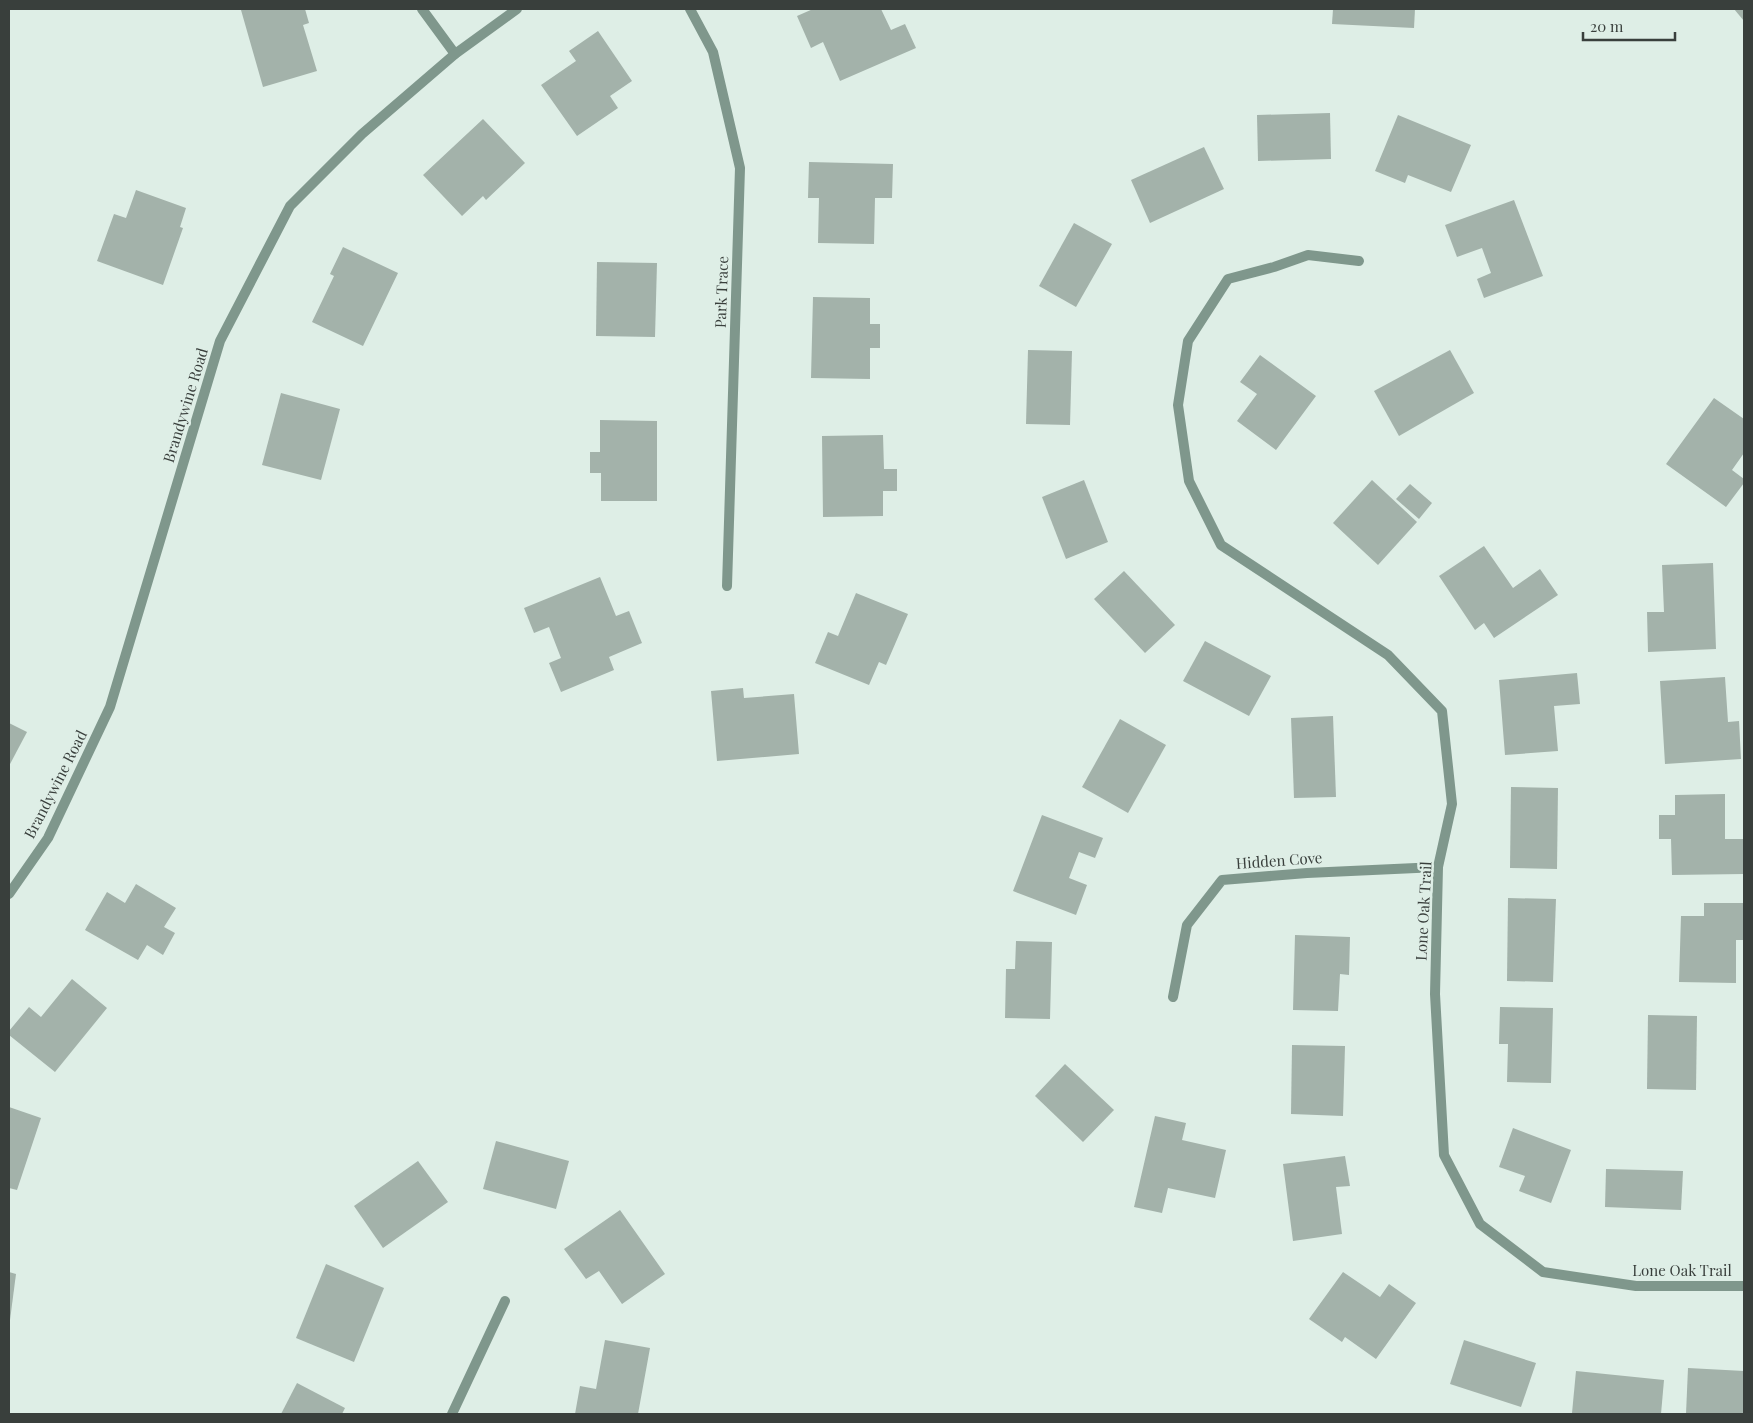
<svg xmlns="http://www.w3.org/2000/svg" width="1753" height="1423" font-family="'Playfair Display',serif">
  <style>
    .building { fill: #a3b2aa }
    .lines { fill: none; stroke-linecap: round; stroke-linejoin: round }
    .minor { stroke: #7f978c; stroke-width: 10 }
    .labels { text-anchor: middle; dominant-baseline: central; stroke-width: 5; stroke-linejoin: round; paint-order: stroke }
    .street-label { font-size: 15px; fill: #393f3c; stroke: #deeee6 }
  </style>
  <rect width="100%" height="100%" fill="#deeee6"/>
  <g class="building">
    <polygon points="305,9 309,23 303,25 317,71 263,87 241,10"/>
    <polygon points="813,9 881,9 891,30 905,24 916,48 840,81 823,42 811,48 797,16"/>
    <polygon points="1333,9 1415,9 1414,28 1332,24"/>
    <polygon points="1734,9 1744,9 1744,21"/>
    <polygon points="598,31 632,81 610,96 618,108 577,136 541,85 576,61 569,51"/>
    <polygon points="1330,113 1331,159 1258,161 1257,115"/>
    <polygon points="1398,115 1471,145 1451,192 1408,175 1405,183 1375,171"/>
    <polygon points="483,119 525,163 486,200 483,196 462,216 423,175"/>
    <polygon points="1204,147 1224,189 1150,223 1131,180"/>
    <polygon points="809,162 893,164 892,198 875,198 874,244 818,243 819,198 808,198"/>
    <polygon points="136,190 186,208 180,227 183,228 163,285 97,261 114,214 126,218"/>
    <polygon points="1514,200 1543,276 1484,298 1477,279 1491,273 1482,248 1457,257 1445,225"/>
    <polygon points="1074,223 1112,244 1076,307 1039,286"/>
    <polygon points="343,247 398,273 363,346 312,322 334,276 330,274"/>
    <polygon points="597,262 657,263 655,337 596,336"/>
    <polygon points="813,297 870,298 870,324 880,324 880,348 870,348 870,379 811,378"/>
    <polygon points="1028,350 1072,351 1070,425 1026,424"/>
    <polygon points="1450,350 1474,393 1399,436 1374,391"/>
    <polygon points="1260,355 1316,396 1276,450 1237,421 1257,394 1240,382"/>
    <polygon points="281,393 340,409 321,480 262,465"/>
    <polygon points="1714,398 1744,419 1744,453 1732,470 1744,479 1744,483 1726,507 1666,464"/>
    <polygon points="600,420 657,421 657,501 601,501 601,473 590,473 590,452 600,452"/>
    <polygon points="883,435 884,469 897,469 897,491 883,491 883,516 823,517 822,436"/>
    <polygon points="1084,480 1108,542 1066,559 1042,497"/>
    <polygon points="1372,480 1417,522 1378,565 1333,523"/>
    <polygon points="1410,484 1432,503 1419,519 1396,499"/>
    <polygon points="1484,546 1513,588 1540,569 1558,595 1494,638 1484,623 1475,630 1439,576"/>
    <polygon points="1713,563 1716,649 1648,652 1647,612 1664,612 1662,565"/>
    <polygon points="1124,571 1175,625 1145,653 1094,599"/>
    <polygon points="600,577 616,616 629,611 642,643 609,657 614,670 561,692 549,663 561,658 549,627 534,633 524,608"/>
    <polygon points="856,593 908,614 886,665 879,662 869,685 815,663 828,632 838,636"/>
    <polygon points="1205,641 1271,676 1249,716 1183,681"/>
    <polygon points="1577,673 1580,704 1554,706 1558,751 1505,755 1499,680"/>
    <polygon points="1725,677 1728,722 1739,721 1741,759 1665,764 1660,681"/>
    <polygon points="743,688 744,698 794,694 799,754 717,761 711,691"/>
    <polygon points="1333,716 1336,797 1294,798 1291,718"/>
    <polygon points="1120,719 1166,745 1128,813 1082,787"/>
    <polygon points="9,723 27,732 9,766"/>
    <polygon points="1511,787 1558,788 1557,869 1510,868"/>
    <polygon points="1725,794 1725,839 1744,839 1744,874 1672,875 1671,839 1659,839 1659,815 1675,815 1675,795"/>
    <polygon points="1042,815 1103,838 1095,858 1079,852 1069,878 1087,885 1076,915 1013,891"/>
    <polygon points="136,884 176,908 164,927 175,933 163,955 147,945 138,960 85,930 107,892 125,903"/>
    <polygon points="1508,898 1556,899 1553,982 1507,981"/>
    <polygon points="1704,903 1744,903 1744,940 1736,940 1736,983 1679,982 1681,916 1704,916"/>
    <polygon points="1295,935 1350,937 1349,975 1340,974 1338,1011 1293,1010"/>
    <polygon points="1016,941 1052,942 1050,1019 1005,1018 1006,969 1015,969"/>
    <polygon points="72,979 107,1008 55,1072 9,1035 9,1031 29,1007 41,1017"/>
    <polygon points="1500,1007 1553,1008 1551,1083 1507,1082 1508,1044 1499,1044"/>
    <polygon points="1648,1015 1697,1016 1696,1090 1647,1089"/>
    <polygon points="1292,1045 1345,1046 1343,1116 1291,1114"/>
    <polygon points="1065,1064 1114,1110 1083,1142 1035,1096"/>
    <polygon points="9,1107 41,1118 17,1190 9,1188"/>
    <polygon points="1155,1116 1186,1123 1182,1140 1226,1150 1215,1198 1168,1188 1162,1213 1134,1207"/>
    <polygon points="1513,1128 1571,1150 1551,1203 1519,1191 1525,1176 1499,1167"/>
    <polygon points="496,1141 569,1161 556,1209 483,1189"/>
    <polygon points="1345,1156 1350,1186 1336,1187 1342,1234 1293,1241 1283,1164"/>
    <polygon points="418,1161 448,1202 383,1248 354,1206"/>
    <polygon points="1606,1169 1683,1171 1681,1210 1605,1207"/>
    <polygon points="620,1210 665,1274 622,1304 599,1271 586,1279 564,1249"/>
    <polygon points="326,1264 384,1288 354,1362 296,1338"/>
    <polygon points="9,1272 16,1274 10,1320 9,1320"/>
    <polygon points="1343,1272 1380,1297 1389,1284 1416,1303 1376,1359 1345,1337 1342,1342 1309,1319"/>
    <polygon points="605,1340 650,1348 638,1414 575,1414 580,1386 596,1389"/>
    <polygon points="1464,1340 1536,1363 1521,1407 1450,1384"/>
    <polygon points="1688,1368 1744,1371 1744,1414 1686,1414"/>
    <polygon points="1576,1371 1664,1380 1661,1414 1572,1413"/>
    <polygon points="297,1383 345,1408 342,1414 281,1414"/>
  </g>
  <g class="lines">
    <g class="minor">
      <polyline points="422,9 455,54"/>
      <polyline points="690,9 713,52 740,168 727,586"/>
      <polyline points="1359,261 1308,255 1274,267 1228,279 1188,341 1178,405 1189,481 1221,545 1388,655 1442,711 1452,804 1438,867 1435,994 1444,1155 1480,1224 1543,1272 1636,1286 1744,1286"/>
      <polyline points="9,894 48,838 110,707 220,341 290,206 362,134 455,54 517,9"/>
      <polyline points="1173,997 1187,925 1222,880 1307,873 1438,867"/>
      <polyline points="452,1414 505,1301"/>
    </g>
  </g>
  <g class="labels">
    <g class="street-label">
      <text transform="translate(721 292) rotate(-88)">Park Trace</text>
      <text transform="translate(185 405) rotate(-73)">Brandywine Road</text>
      <text transform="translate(55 784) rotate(-63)">Brandywine Road</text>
      <text transform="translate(1279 860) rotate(-4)">Hidden Cove</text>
      <text transform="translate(1423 911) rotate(-87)">Lone Oak Trail</text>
      <text x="1682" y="1270">Lone Oak Trail</text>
    </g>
  </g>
  <rect width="1753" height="1423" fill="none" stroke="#393f3c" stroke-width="20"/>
  <path d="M1583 32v8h92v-8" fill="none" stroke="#393f3c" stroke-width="2.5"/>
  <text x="1590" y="32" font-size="15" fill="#393f3c" stroke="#deeee6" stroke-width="4" paint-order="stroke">20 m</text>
</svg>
